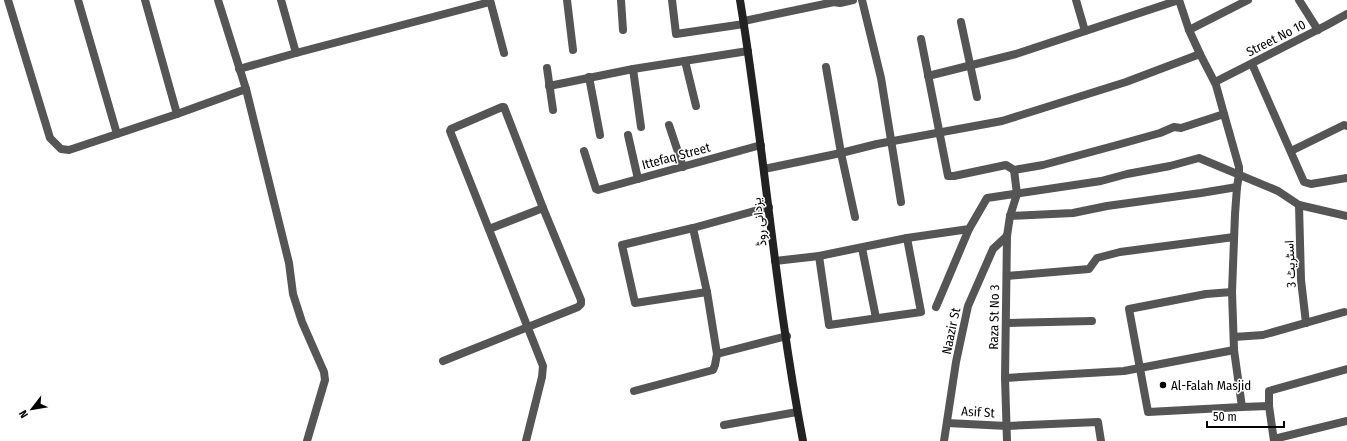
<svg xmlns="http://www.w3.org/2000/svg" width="1347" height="441" font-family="'Fira Sans Condensed',Vazirmatn,sans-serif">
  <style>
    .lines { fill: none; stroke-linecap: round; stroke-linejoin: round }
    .street { stroke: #555; stroke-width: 8 }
    .secondary { stroke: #222; stroke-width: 8 }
    .poi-dot { fill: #000; stroke: #fff; stroke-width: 1.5 }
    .labels { text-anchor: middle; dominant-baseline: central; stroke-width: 3; stroke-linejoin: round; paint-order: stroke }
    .street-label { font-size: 13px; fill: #000; stroke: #fff }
    .poi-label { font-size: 13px; fill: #000; stroke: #fff; text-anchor: start }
  </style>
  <rect width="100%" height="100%" fill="#fff"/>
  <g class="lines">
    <g class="street">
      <polyline points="8,0 50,138 61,149 69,150 177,114 246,89"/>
      <polyline points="78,0 117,134"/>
      <polyline points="145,0 177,114"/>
      <polyline points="218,0 246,89 289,263 293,294 302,322 324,372 325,380 307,441"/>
      <polyline points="281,0 296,53"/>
      <polyline points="490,0 504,53"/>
      <polyline points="567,0 573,50"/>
      <polyline points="621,0 623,30"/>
      <polyline points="672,0 676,34 744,24"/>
      <polyline points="862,0 881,78 901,202"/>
      <polyline points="1076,0 1085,31"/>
      <polyline points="1179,0 1189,30 1200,54 1216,85 1224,114"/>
      <polyline points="1299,0 1318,30"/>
      <polyline points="744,21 834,2 840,3 853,0"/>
      <polyline points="961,22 977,97"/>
      <polyline points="1189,30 1248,0"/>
      <polyline points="921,39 948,176 954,176 1006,165 1014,170 1043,165 1117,145 1160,133 1174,127 1181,128 1224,114 1239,167 1239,175 1237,187 1235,214 1232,292 1234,350 1124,371 1005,378"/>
      <polyline points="685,61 696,106"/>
      <polyline points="1252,64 1304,182 1311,184 1347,178"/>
      <polyline points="826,67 841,153 855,217"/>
      <polyline points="547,68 553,110"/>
      <polyline points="239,69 296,53 490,2"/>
      <polyline points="633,69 641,127"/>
      <polyline points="928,76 1016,54 1179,0"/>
      <polyline points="589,77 600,135"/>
      <polyline points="1215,82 1327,25 1347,14"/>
      <polyline points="549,86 633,69 748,51"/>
      <polyline points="669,125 683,167"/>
      <polyline points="628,135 638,179"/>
      <polyline points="584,151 596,189 598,190 761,145"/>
      <polyline points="1291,151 1344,125 1347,126"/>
      <polyline points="764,169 841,153 877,144 1002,121 1126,82 1200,54"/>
      <polyline points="1299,205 1301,280 1306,323"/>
      <polyline points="769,207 693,228 707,292 717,354 787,336"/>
      <polyline points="1010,216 1073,213 1107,206 1201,193 1237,187"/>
      <polyline points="693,228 622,245 635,303 707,292"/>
      <polyline points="489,229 543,208"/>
      <polyline points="862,248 876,318"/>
      <polyline points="819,256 829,325 921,312 907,238"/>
      <polyline points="775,261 819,256 907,238 969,229 987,198 1101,181 1127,174 1170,166 1199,158 1278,191 1299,205 1347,216"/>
      <polyline points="1007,276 1089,269 1097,258 1120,252 1234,237"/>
      <polyline points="1232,292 1206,294 1129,309 1148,412 1242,407 1234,350"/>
      <polyline points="936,307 969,229"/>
      <polyline points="1006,323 1092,321"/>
      <polyline points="1234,337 1263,335 1344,312"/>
      <polyline points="443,361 578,307 581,304 581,300 543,208 504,107 502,107 451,129 450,131 543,366 542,377 526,441"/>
      <polyline points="634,391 713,370 715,365 717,354"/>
      <polyline points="1269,406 1269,391 1347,369"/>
      <polyline points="1242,407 1269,406 1274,441"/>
      <polyline points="947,423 1007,426 1098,422 1101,441"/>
      <polyline points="724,425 797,412"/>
      <polyline points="1274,439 1347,421"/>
      <polyline points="944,441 956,362 968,306 993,249 1007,236"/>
      <polyline points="1007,441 1005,378 1007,236 1010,216 1017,194 1014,170"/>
    </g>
    <path class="secondary" d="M740,0C764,146 775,295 803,441"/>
  </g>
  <circle class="poi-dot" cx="1163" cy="385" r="4"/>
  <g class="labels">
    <g class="street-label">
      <text transform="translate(1276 38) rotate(-27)">Street No 10</text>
      <text transform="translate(676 156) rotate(-15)">Ittefaq Street</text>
      <text transform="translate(759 222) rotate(-97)">یزدانی روڈ</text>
      <text transform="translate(1290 264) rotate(-93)">اسٹریٹ 3</text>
      <text transform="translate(994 317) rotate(-89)">Raza St No 3</text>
      <text transform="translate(951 331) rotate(-78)">Naazir St</text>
      <text transform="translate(978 412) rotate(3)">Asif St</text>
    </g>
    <g class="poi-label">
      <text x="1171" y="385">Al-Falah Masjid</text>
    </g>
  </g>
  <g transform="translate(32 409) rotate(239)" stroke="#ffffff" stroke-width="3" paint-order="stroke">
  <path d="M0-3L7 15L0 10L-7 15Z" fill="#000000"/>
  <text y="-6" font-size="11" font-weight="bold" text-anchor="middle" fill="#000000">N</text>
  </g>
  <path d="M1207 421v6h77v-6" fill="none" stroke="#000000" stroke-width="2"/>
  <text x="1213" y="421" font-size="12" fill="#000000" stroke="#ffffff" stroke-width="3" paint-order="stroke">50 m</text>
</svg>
